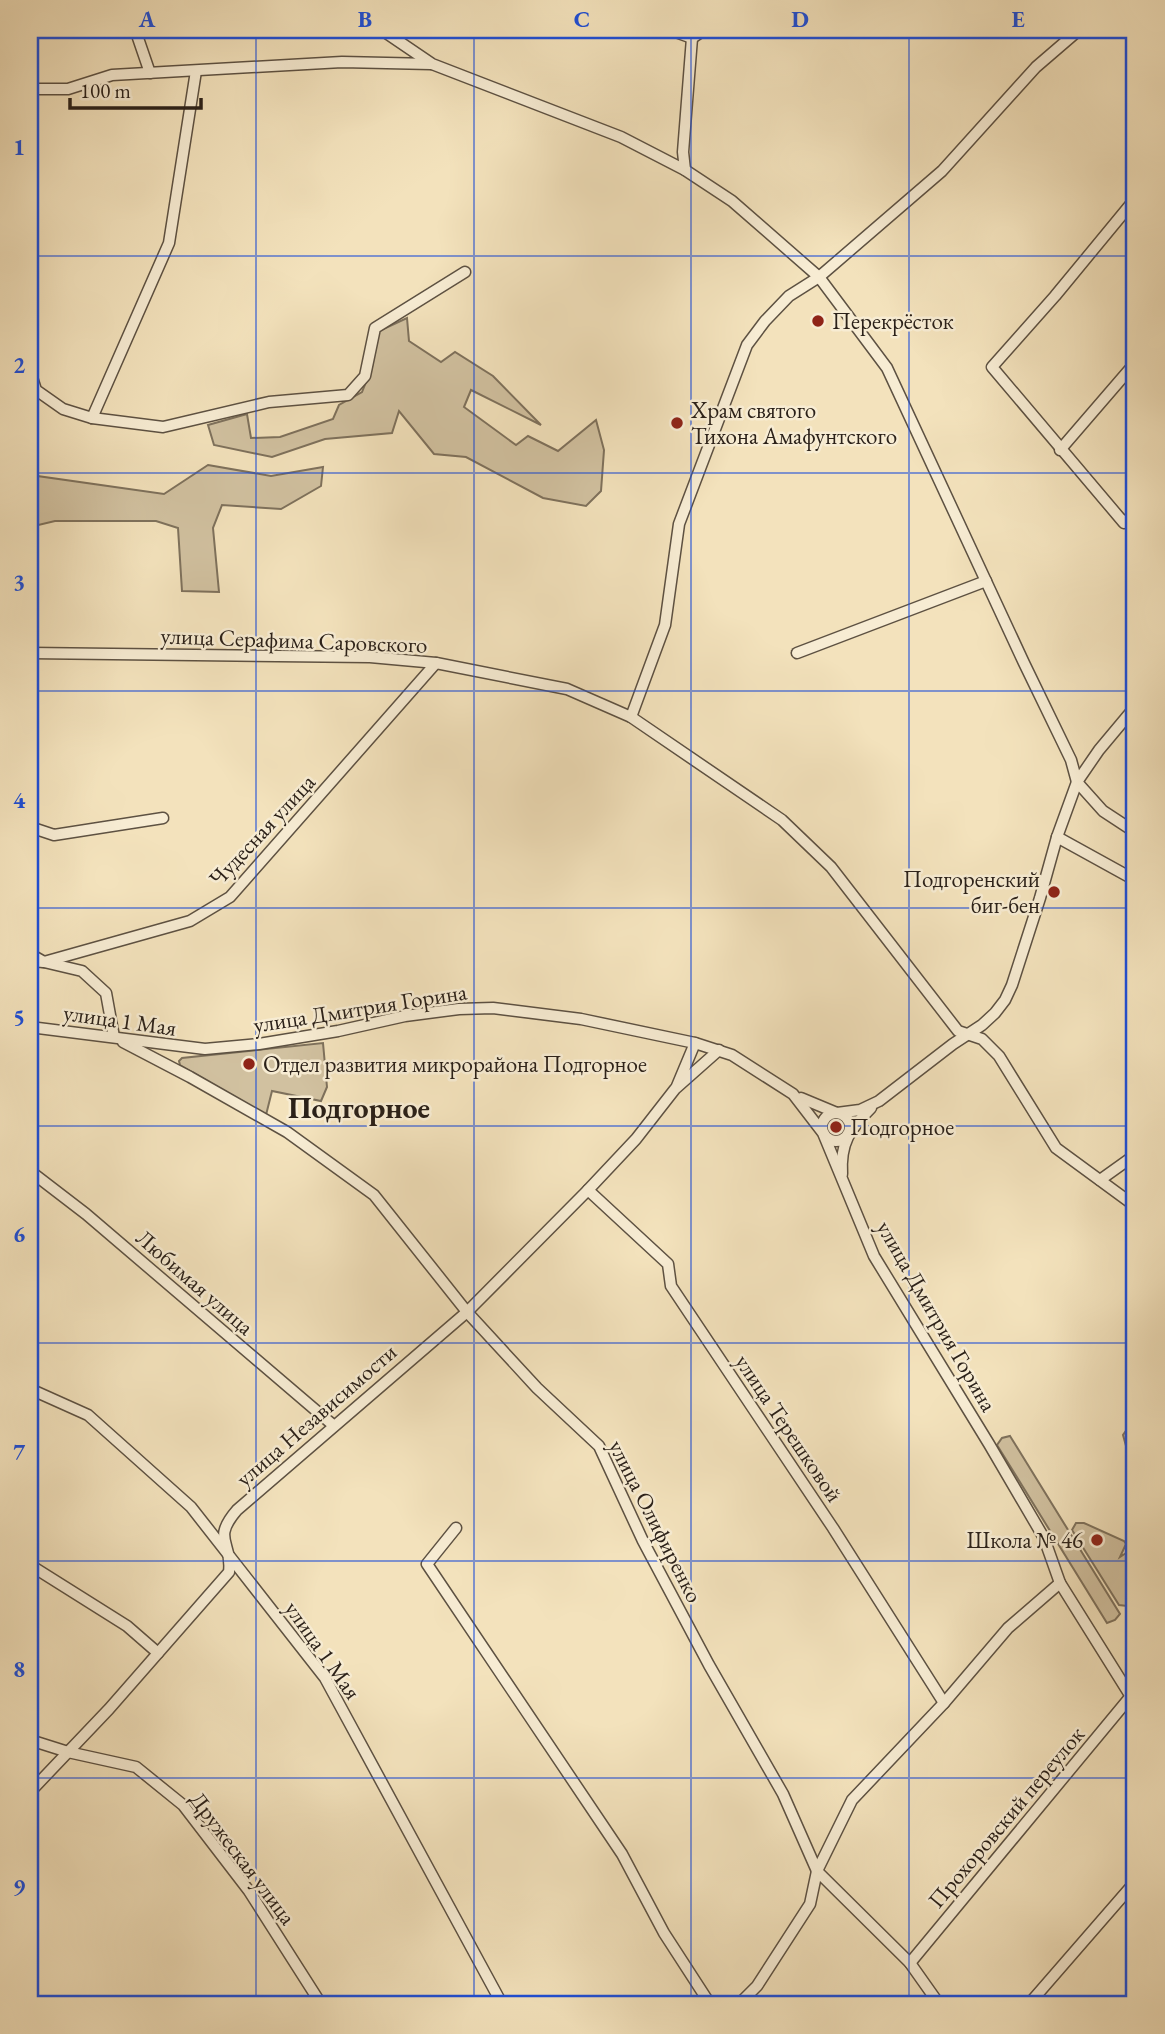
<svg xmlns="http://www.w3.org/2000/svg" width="1165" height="2034" font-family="'EB Garamond',serif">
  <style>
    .green { fill: #d1c1a0; stroke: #7e715c; stroke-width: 2 }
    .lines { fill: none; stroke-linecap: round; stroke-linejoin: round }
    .minor-casing { stroke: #5d5142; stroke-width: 13 }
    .minor { stroke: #f7ecd3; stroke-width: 10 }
    .grid { fill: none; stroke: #1d4ed8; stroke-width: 2; stroke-opacity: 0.55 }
    .poi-dot { fill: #8f2418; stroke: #f7ecd3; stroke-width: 2.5 }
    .labels { text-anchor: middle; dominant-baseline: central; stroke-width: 5; stroke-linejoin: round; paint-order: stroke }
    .poi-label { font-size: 23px; fill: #2b2119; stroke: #f7ecd3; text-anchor: start }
    .street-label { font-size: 23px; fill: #2b2119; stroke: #f7ecd3 }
    .district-label { font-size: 30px; font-weight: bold; fill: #2b2119; stroke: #f7ecd3 }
    .neatline { fill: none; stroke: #1d4ed8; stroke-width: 2.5 }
    .grid-label { font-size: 23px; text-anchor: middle; font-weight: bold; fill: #1d4ed8 }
  </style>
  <rect width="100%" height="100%" fill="#f3e2bc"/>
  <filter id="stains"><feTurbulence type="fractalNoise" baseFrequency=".00286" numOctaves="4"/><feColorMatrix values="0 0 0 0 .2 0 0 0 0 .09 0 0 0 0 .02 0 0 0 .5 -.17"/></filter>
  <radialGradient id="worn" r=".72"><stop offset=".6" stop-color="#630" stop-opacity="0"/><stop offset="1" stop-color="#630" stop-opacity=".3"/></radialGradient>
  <g class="green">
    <polygon points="407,318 409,341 441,362 455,352 493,376 541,425 471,390 464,407 516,445 528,436 558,451 596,420 604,450 601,491 586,506 543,498 466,457 434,454 399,411 392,433 325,439 272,457 214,445 208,425 247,414 251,438 280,437 333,419 339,405 362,392 372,367 379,331"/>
    <polygon points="208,465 271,476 323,467 321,486 281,509 222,505 213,528 219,592 182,591 178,528 156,521 55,521 30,527 30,475 164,494"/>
    <polygon points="323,1043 327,1087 321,1101 272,1091 266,1115 180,1065 179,1061 182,1058"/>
    <circle cx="836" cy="1127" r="10"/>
    <polygon points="1135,1418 1135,1452 1126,1446 1123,1435"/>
    <polygon points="1010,1436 1120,1614 1115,1620 1107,1623 997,1445 1002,1438"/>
    <polygon points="1076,1523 1084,1523 1124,1541 1126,1544 1120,1557 1135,1547 1135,1596 1127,1606 1119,1605 1072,1530"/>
  </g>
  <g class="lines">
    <defs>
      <g id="minor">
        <polyline points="139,30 138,38 150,73"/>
        <polyline points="382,30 432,64 621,137 685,170 732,201 819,277 887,368 1024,663 1071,760 1077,782 1103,811 1135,832"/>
        <polyline points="670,30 692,38 704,30"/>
        <polyline points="30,89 68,89 112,75 342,62 431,64"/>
        <polyline points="685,170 683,152 692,38"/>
        <polyline points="1135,199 1055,296 992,367 1124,523 1135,513"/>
        <polyline points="30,371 36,390 63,409 92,418 163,427 269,402 348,395 365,376 375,328 465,272"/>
        <polyline points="92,418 169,243 196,71"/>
        <polyline points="1060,450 1135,363"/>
        <polyline points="30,653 370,657 436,663 567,689 631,717 782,820 831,867 958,1031 982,1039 999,1056 1056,1148 1131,1203 1135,1209"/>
        <polyline points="797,653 986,581"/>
        <polyline points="631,717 665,625 679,524 747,345 765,321 789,296 819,277 942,171 1036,67 1079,30"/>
        <polyline points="30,827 54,835 163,818"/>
        <polyline points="1057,837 1135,880"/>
        <polyline points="30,954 44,962 82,971 106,993 114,1037"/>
        <polyline points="30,961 44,962 190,921 230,897 436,663"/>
        <polyline points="30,1027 205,1049 259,1044 338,1031 405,1016 459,1009 493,1008 581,1019 695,1043 732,1055 793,1094 823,1133 874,1256 989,1444 1044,1538 1060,1583 1008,1628 944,1703 852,1800 817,1871 810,1904 757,1986 739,2004"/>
        <polyline points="123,1042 190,1077 287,1132 374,1195 467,1312 537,1388 599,1446 643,1541 709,1665 783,1794 817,1871 910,1963 939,2004"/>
        <polyline points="677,1086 695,1043"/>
        <polyline points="801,1098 837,1113 860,1110 879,1101 953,1044 982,1025 995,1013 1005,1000 1012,985 1040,898 1057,837 1077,782 1099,750 1135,707"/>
        <circle cx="836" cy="1127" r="14"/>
        <polyline points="30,1171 86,1214 333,1425"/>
        <path d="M842,1174C840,1143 850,1129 871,1108"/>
        <polyline points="1100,1180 1135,1155"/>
        <polyline points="588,1190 668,1264 671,1286 833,1528 944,1703"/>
        <polyline points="30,1389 88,1415 191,1507 325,1678 502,2004"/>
        <polyline points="456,1528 427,1564 622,1854 664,1933 710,2004"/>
        <polyline points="30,1565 127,1626 158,1653"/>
        <polyline points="1060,1583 1135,1703"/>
        <polyline points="30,1740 68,1752 136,1767 183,1805 249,1891 321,2004"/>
        <path d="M30,1792L109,1709L229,1572C233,1542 211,1540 237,1510L467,1312L588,1190L636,1139L675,1089L719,1050"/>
        <polyline points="910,1963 1131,1696"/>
        <polyline points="1029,2004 1135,1882"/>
      </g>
    </defs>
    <use href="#minor" class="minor-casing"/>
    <use href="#minor" class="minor"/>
  </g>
  <path class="grid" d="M256,30V2004M474,30V2004M691,30V2004M909,30V2004M30,256H1135M30,473H1135M30,691H1135M30,908H1135M30,1126H1135M30,1343H1135M30,1561H1135M30,1778H1135"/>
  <g class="poi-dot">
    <circle cx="818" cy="321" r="7"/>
    <circle cx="677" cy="423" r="7"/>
    <circle cx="1054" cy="892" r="7"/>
    <circle cx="249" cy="1064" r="7"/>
    <circle cx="836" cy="1127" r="7"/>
    <circle cx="1097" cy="1540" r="7"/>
  </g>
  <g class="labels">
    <g class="poi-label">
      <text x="832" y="321">Перекрёсток</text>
      <text x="691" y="410">Храм святого<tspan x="691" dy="26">Тихона Амафунтского</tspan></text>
      <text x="1040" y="879" text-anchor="end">Подгоренский<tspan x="1040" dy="26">биг-бен</tspan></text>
      <text x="263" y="1064">Отдел развития микрорайона Подгорное</text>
      <text x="850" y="1127">Подгорное</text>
      <text x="1083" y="1540" text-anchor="end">Школа № 46</text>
    </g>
    <g class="street-label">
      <text transform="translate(294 640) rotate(2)">улица Серафима Саровского</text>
      <text transform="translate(262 830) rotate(-47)">Чудесная улица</text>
      <text transform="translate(360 1008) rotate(-9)">улица Дмитрия Горина</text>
      <text transform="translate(120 1020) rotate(8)">улица 1 Мая</text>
      <text transform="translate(195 1282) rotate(41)">Любимая улица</text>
      <text transform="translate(937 1316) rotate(60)">улица Дмитрия Горина</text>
      <text transform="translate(316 1415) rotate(-41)">улица Независимости</text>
      <text transform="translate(789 1428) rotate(56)">улица Терешковой</text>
      <text transform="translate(656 1521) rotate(63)">улица Олифиренко</text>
      <text transform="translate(323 1650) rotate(55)">улица 1 Мая</text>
      <text transform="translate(1006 1817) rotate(-50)">Прохоровский переулок</text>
      <text transform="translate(243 1858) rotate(53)">Дружеская улица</text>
    </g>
    <g class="district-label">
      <text x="359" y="1107">Подгорное</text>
    </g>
  </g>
  <rect width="1165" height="2034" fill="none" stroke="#f3e2bc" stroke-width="77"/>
  <path d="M70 98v10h131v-10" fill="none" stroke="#2b2119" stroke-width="3.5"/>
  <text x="80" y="98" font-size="21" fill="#2b2119" stroke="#f7ecd3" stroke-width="5" paint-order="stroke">100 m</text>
  <rect x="38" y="38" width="1088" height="1958" class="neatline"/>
  <g class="grid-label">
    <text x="147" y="27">A</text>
    <text x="365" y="27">B</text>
    <text x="582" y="27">C</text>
    <text x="800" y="27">D</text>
    <text x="1018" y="27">E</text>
    <text x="19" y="155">1</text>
    <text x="19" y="373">2</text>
    <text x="19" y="590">3</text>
    <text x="19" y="808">4</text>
    <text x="19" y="1025">5</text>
    <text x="19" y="1242">6</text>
    <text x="19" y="1460">7</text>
    <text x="19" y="1677">8</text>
    <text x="19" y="1895">9</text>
  </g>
  <rect width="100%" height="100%" filter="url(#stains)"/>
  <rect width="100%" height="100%" fill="url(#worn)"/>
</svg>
